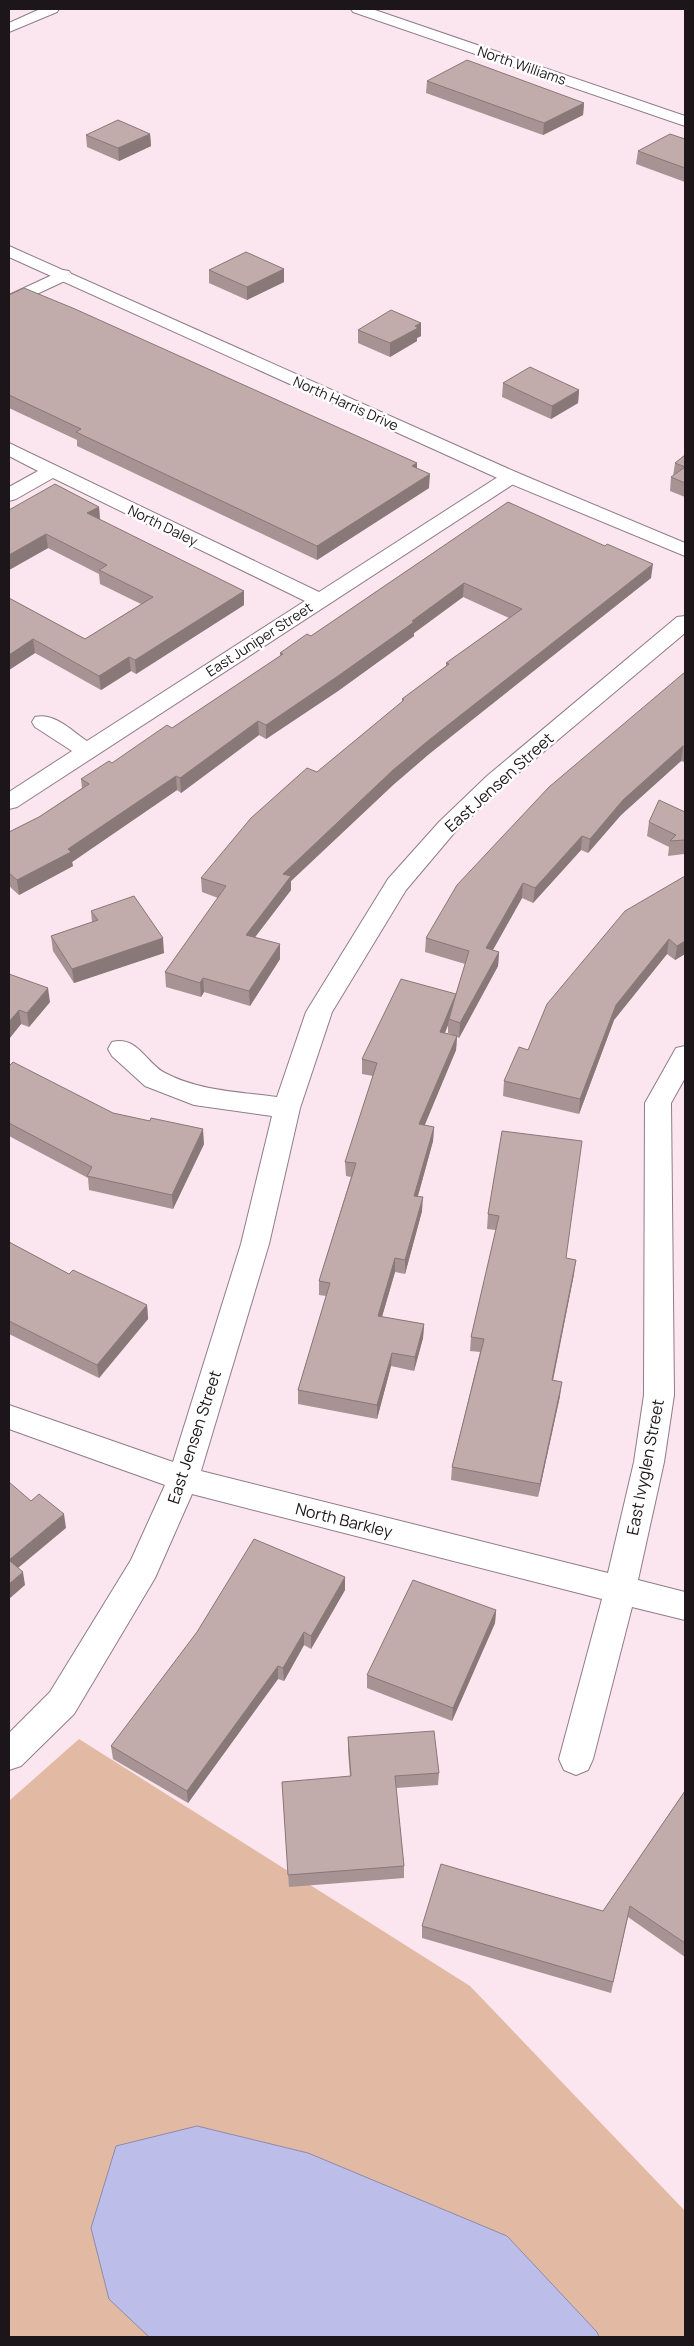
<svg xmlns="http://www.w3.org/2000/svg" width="694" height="2346" font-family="Manrope,sans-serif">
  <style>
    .green { fill: #e2b9a2 }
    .water { fill: #bdbdea; stroke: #8d8bab }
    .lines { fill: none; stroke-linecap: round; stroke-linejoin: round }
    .minor-casing { stroke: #907d86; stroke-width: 2 }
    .tertiary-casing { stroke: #907d86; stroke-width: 2 }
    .primary-casing { stroke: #907d86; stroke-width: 2 }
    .minor { fill: #fff; fill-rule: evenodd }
    .tertiary { fill: #fff; fill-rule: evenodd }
    .primary { fill: #fff; fill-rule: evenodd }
    .wall { fill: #a79393; fill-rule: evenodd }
    .shaded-wall { fill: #887878 }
    .building { fill: #c2abab; stroke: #887878 }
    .labels { text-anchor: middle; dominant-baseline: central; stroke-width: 5; stroke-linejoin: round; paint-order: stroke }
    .far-street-label { font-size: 14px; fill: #1c1519; stroke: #fff }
    .street-label { font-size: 16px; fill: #1c1519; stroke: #fff }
  </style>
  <rect width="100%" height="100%" fill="#fbe5ef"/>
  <polygon class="green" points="79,1739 470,1986 685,2211 685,2337 9,2337 9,1801"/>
  <polygon class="water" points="197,2126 308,2153 507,2236 597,2332 599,2337 149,2337 109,2299 91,2228 116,2146"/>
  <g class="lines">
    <defs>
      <g id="minor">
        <polygon points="351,9 372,9 685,116 685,126 353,12"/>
        <polygon points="63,270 69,271 72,275 69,279 9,307 9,295"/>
        <path d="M9,443L319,592L504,473L511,471L518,473L521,477L518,481L17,807L9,809V792L72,751L35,727L32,722L35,717C54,712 72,731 87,741L305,601L53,478L16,499L9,501V487L38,471L9,456Z"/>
        <path d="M685,616V633L503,786L455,832L406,890L332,1012L300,1108L269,1244L201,1471L608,1573L634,1462L644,1395L645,1103L676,1048L685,1046V1078L671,1103L674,1395L664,1462L638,1580L685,1592V1620L632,1607L593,1759L588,1770L576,1775L564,1770L559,1759L602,1599L192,1494L155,1578L74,1714L21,1766L9,1770V1733L50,1692L131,1560L165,1485L9,1429V1405L173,1462L241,1244L272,1116L194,1105L145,1086L112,1056L108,1049L112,1042C137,1035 146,1063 165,1073C199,1091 240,1092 277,1097L306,1012L388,879L439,822L487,776L677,617Z"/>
      </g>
      <polygon id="tertiary" points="9,246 518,473 685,543 685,556 504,481 9,257"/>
      <polygon id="primary" points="40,9 59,9 57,12 9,32 9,23"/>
    </defs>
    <use href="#minor" class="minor-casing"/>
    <use href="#tertiary" class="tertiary-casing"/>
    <use href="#primary" class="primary-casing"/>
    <use href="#minor" class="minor"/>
    <use href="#tertiary" class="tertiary"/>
    <use href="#primary" class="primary"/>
  </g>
  <g class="wall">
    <polygon points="427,81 584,103 583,115 543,135 426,93"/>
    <polygon points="150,134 151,146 119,161 87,147 86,135"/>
    <polygon points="685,139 685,182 636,164 638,151"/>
    <polygon points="284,269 284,282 247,300 209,283 209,270"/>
    <polygon points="9,295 417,463 417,469 429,488 317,560 77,446 77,440 9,408"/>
    <polygon points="421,323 421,336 417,338 417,341 390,357 358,343 358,330"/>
    <polygon points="503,383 579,390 578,403 551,419 502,397"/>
    <polygon points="685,455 685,497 670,491 671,477 673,476 675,463"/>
    <polygon points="508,502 651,578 429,754 393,785 291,881 291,890 255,937 280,959 250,1006 204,992 201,997 166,987 165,972 218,898 202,892 201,878 317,772 402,702 402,699 446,666 446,663 509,618 463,597 414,633 414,636 338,691 266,739 259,735 181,793 177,790 72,862 73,866 19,895 9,886 9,832 39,817 82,788 81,779 112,763 172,728 280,656 280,653 311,636"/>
    <polygon points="99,507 100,520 244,591 244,605 136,674 131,671 101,690 35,653 9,670 9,598 85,639 141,604 100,584 99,574 48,548 9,570 9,510"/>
    <path d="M685,672V762H684L681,761L621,815L588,853L581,850L533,903L522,898L493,950L499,952L498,966L459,1038L457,1037L456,1050L424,1125L434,1127L433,1141L418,1196L422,1211L405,1274L395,1272L382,1317L424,1324L423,1338L414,1371L391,1366L377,1419L298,1404V1390L326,1296L319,1295V1281L351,1177L346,1176L345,1162L373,1076L362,1074V1059L456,994L465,964L425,952L426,938ZM448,1025V1033L454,1035L445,1033Z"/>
    <polygon points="685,812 685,855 684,854 668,856 669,847 647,836 649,822"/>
    <polygon points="685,876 685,954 675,960 667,954 614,1020 579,1114 503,1096 504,1081 528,1050"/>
    <polygon points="91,911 164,953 74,983 53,951 51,936 92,922"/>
    <polygon points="9,974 50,1002 29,1027 21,1024 9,1039"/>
    <polygon points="9,1066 113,1113 204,1144 173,1209 89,1190 88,1178 9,1136"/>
    <polygon points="502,1131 574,1274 553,1381 560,1396 538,1497 451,1480 452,1467 480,1352 470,1351 471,1337 496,1230 487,1229 488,1214"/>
    <polygon points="9,1242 69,1274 147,1305 148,1319 99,1378 9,1334"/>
    <polygon points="345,1590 311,1649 304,1645 284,1681 278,1679 188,1803 113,1759 111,1746"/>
    <polygon points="496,1610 495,1623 452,1721 367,1688 367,1675"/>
    <polygon points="348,1737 439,1773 438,1785 396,1788 404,1866 404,1878 289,1887 282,1782 350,1777 348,1750"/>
    <polygon points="685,1791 685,1957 628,1917 611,1993 422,1938 422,1926 603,1911"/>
  </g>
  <g class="shaded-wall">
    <polygon points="584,103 583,115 543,135 544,123"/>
    <polygon points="150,134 151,146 119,161 118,148"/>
    <polygon points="284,269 284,282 247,300 247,287"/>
    <polygon points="421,323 421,336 417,338 417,341 390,357 390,343"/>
    <polygon points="579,390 578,403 551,419 552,406"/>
    <polygon points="417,463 417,477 412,466"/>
    <polygon points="430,474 429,488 317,560 317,546"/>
    <polygon points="99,507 100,521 87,513"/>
    <polygon points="46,534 48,548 9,570 9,555"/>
    <polygon points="653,564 651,578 429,754 393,785 291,881 291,890 246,949 246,935 283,874 393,770 429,740"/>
    <polygon points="464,583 463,597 414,633 414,636 338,691 266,739 266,725 412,621"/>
    <polygon points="244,591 244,605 136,674 135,660"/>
    <polygon points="33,639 35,653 9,670 9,655"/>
    <polygon points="129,657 131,671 101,690 99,676"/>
    <polygon points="258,721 259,735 181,793 180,778"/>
    <polygon points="683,746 681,761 621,815 588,853 590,839 623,800"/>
    <polygon points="176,776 177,790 72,862 73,866 19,895 17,880 68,849"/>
    <polygon points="582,836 581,850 533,903 535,888"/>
    <polygon points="523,883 522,898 486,962 486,948"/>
    <polygon points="163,938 164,953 74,983 72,969"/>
    <polygon points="669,939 667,954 614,1020 579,1114 580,1099 616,1005"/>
    <polygon points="685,941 685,954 675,960 677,946"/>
    <polygon points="280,944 280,959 250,1006 249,991"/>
    <polygon points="499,952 498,966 459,1038 460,1023"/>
    <polygon points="203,978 204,992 201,997 200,983"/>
    <polygon points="48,988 50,1002 29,1027 27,1013"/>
    <polygon points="456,994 449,1019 448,1025 439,1046 440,1032"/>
    <polygon points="19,1010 21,1024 9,1039 9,1022"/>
    <polygon points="457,1036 456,1050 419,1139 419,1124"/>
    <polygon points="434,1127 433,1141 414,1210 414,1196"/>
    <polygon points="203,1129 204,1144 173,1209 172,1195"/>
    <polygon points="423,1197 422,1211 405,1274 405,1260"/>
    <polygon points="395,1258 395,1272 378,1330 378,1316"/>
    <polygon points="576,1260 574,1274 550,1394 552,1380"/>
    <polygon points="147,1305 148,1319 99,1378 97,1365"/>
    <polygon points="424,1324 423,1338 414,1371 415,1357"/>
    <polygon points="392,1353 391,1366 377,1419 377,1405"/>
    <polygon points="562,1382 560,1396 538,1497 540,1484"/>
    <polygon points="64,1514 66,1528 12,1573 9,1560"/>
    <polygon points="23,1572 25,1585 9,1599 9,1584"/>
    <polygon points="345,1577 345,1590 311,1649 311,1636"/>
    <polygon points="496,1610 495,1623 452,1721 453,1708"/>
    <polygon points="304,1632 304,1645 284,1681 283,1668"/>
    <polygon points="278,1666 278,1679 188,1803 187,1791"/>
  </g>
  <g class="building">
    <polygon points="467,60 584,103 544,123 427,81"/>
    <polygon points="118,120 150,134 118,148 86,135"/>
    <polygon points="670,134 685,139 685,168 638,151"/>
    <polygon points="246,252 284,269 247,287 209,270"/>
    <polygon points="24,288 75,309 417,463 412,466 430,474 317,546 76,432 81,429 9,395 9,295"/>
    <polygon points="391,310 421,323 415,326 418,328 390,343 358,330"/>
    <polygon points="530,367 579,390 552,406 503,383"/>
    <polygon points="685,455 685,483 671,477 685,467 675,463"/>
    <polygon points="55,484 99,507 87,513 244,591 135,660 129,657 99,676 33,639 9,655 9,598 85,639 153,597 99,570 107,565 46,534 9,555 9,510"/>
    <polygon points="508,502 605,546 607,544 653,564 429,740 393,770 283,874 291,876 246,935 280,944 249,991 203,978 200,983 165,972 226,886 201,878 251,818 307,768 317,772 404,700 402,699 449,664 446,663 522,609 464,583 412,621 414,622 338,676 266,725 258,721 180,778 176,776 68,849 71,852 17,880 9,873 9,832 39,817 89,784 81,779 109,761 112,763 167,725 172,728 283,654 280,653 307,634 311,636"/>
    <polygon points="685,672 685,747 683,746 623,800 590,839 582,836 535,888 523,883 486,948 499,952 460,1023 449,1019 456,994 440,1032 457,1036 419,1124 434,1127 414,1196 423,1197 405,1260 395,1258 378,1316 424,1324 415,1357 392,1353 377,1405 298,1390 330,1283 319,1281 356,1163 345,1162 377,1063 362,1059 401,979 456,994 469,951 426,938 457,885 549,787"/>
    <polygon points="659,800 685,812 685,840 670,841 676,835 649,822"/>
    <polygon points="685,876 685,941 677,946 669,939 616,1005 580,1099 504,1081 519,1047 528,1050 547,1004 625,911"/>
    <polygon points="134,896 163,938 72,969 51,936 98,920 91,911"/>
    <polygon points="9,974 48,988 27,1013 19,1010 9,1022"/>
    <polygon points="13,1062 113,1113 150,1121 151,1118 203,1129 172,1195 87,1176 92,1167 9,1123 9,1066"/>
    <polygon points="502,1131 582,1141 566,1258 576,1260 552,1380 562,1382 540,1484 452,1467 484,1339 471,1337 499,1216 488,1214"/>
    <polygon points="9,1242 69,1274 73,1270 147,1305 97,1365 9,1321"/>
    <polygon points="9,1482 31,1501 39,1494 64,1514 9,1560 23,1572 9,1584"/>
    <polygon points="254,1539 345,1577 311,1636 304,1632 283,1668 278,1666 187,1791 111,1746 197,1632"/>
    <polygon points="413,1580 496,1610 453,1708 367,1675"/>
    <polygon points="434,1731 439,1773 395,1776 404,1866 288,1875 282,1782 351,1776 348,1737"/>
    <polygon points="685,1791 685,1943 630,1906 613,1982 422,1926 441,1864 603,1911"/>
  </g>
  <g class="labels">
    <g class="far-street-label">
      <text transform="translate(522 65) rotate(19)">North Williams</text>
      <text transform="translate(346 403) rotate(24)">North Harris Drive</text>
      <text transform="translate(163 525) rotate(26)">North Daley</text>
      <text transform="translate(259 639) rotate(-33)">East Juniper Street</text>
    </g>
    <g class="street-label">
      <text transform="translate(499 782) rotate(-42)">East Jensen Street</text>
      <text transform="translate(194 1437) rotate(-72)">East Jensen Street</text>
      <text transform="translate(645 1467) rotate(-79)">East Ivyglen Street</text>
      <text transform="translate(344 1520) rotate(14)">North Barkley</text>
    </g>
  </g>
  <rect width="694" height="2346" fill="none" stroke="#1c1519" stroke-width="20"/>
</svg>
